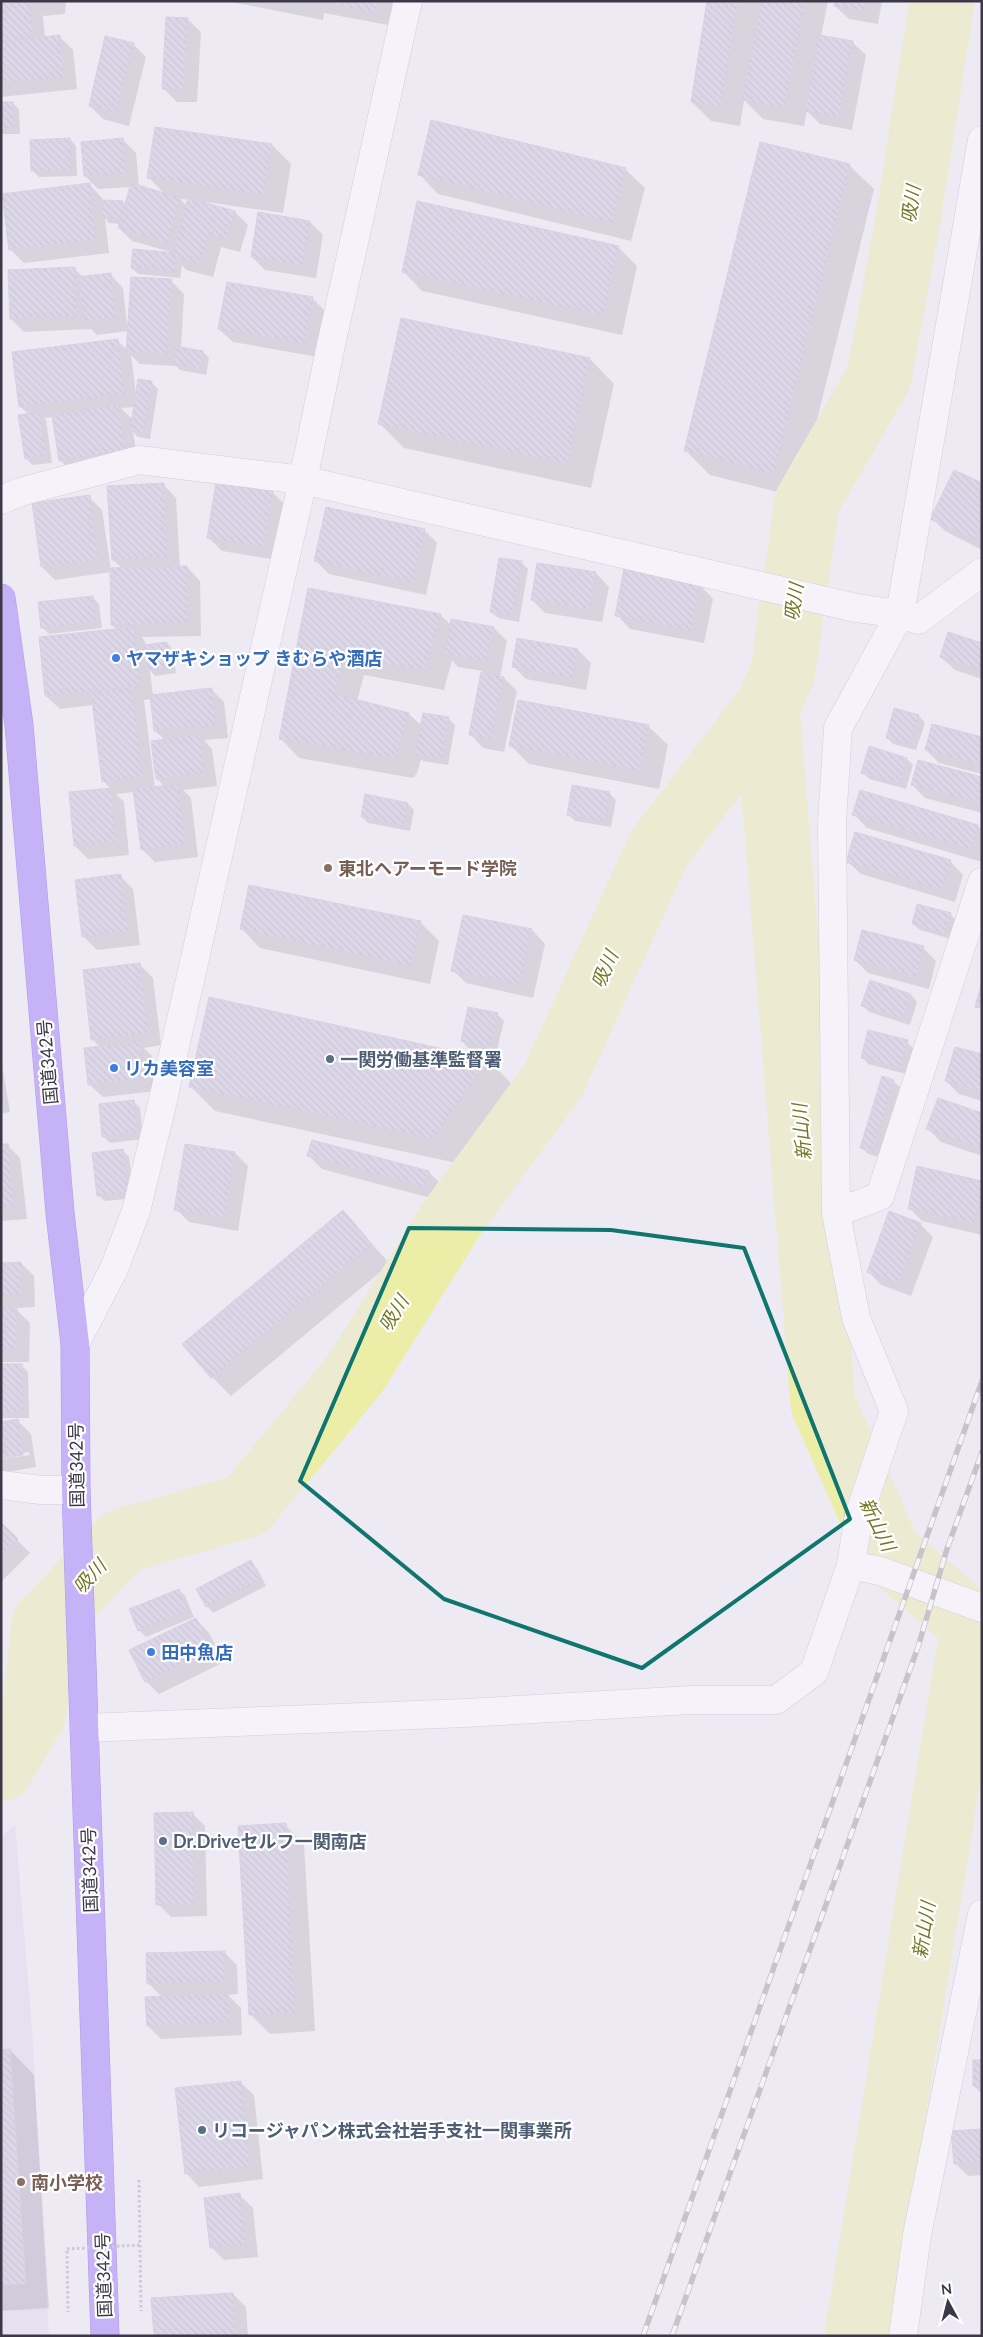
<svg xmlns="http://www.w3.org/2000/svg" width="983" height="2337" font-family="Lato,'Noto Sans JP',sans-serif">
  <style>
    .education { fill: #ddd4ed }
    .shadow { fill: #0003; fill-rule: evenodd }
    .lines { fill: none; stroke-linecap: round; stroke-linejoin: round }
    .river { stroke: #eceea8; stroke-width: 65 }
    .building { fill: url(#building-back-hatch); stroke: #bab3d0 }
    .minor-casing { stroke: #b2acc0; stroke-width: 29 }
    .highway-casing { stroke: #673fd9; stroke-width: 29 }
    .path { stroke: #a89ec1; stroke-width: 3; stroke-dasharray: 2.5 2.5; stroke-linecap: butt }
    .minor { stroke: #fff; stroke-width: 28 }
    .highway { stroke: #986ff9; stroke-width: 28 }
    .rail-casing { stroke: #989898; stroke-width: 5.5 }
    .rail { stroke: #fff; stroke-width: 4; stroke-dasharray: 11; stroke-linecap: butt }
    .path-bridge { stroke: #a89ec1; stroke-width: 3; stroke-dasharray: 2.5 2.5; stroke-linecap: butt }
    .marked { fill: none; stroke: #0f766e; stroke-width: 4; stroke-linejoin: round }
    .shop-dot { fill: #3f7fe0; stroke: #fff; stroke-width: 2 }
    .education-dot { fill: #8d6e63; stroke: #fff; stroke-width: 2 }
    .service-dot { fill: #5c6f8a; stroke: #fff; stroke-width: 2 }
    .labels { text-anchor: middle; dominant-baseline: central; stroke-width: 4.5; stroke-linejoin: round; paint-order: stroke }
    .shop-label { font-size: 18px; font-weight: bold; fill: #366cbe; stroke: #fff; text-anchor: start }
    .education-label { font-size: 18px; font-weight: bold; fill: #785e54; stroke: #fff; text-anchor: start }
    .service-label { font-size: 18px; font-weight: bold; fill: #4e5e75; stroke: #fff; text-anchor: start }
    .street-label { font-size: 18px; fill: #3c3848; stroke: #fff }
    .water-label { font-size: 19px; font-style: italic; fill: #757927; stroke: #fff }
  </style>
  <defs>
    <pattern id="building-back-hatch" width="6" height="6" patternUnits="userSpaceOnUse" patternTransform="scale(1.25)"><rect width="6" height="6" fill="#c7c2d9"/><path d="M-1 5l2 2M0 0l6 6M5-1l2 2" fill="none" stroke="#a39fb2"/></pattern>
  </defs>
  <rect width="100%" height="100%" fill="#edeaf4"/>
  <polygon class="education" points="15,1825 32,2028 49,2336 1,2336 1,1837"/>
  <g class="shadow">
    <polygon points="1,1 66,1 65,14 43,16 45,38 60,37 73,50 77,89 1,97"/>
    <polygon points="227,1 393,1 388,25 324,13 323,20"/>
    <polygon points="708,1 828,1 821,36 852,42 866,55 852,130 820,124 807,111 804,126 763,119 744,100 740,126 711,121 692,102"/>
    <polygon points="836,1 882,1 878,24 849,19 835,6"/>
    <polygon points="187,19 201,32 197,102 177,102 163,88"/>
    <polygon points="133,44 146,57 129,126 103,119 90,106"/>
    <polygon points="12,103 19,109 20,134 1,134 1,104"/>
    <polygon points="70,139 76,146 77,176 39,177 33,171"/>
    <path d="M123,140L136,153L139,187L166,195L148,177L272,145L291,164L283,213L206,202V204L235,212L248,225L240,252L221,247L213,277L186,270L182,265L180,278L138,274L132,268L171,252L132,241L119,228L120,224L109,223L105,218L109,253L24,263L11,250L89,184L102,198L103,201L123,202L126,205L131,187L98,189L85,176L82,143ZM179,198L188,200L187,206Z"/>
    <polygon points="849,165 874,189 798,497 710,475 686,451"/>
    <polygon points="625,169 645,188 631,241 438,194 419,174"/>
    <polygon points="310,222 323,235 316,278 265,270 252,257"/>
    <polygon points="618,247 637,266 622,335 422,291 403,271"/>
    <path d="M74,268L84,278L110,274L123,288L127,325L171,281L184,294L181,348L203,352L209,358L206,375L180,370L176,366L140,364L131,355L136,394L151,382L158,389L150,439L138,437L133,432L138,463L74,474L61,461L53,417L44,418L46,420L52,463L32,465L26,458L29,415L20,406L118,341L127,350L128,331L97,335L91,329L24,332L11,319ZM135,407L133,420L121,408Z"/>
    <polygon points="312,298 326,312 318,357 233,342 219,329"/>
    <polygon points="590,359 614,384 591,488 404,448 380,424"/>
    <path d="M163,484L176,498L180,568L187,567L200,581L201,636L142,637L147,646L167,643L173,650L176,673L155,676L150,670L153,696L211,689L224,702L228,738L204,740L212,749L217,786L183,790L191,798L198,857L155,862L142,849L135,792L116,794L124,802L129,855L88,859L75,846L111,789L103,781L93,705L60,709L46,696L118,630L112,625L111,572L55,580L42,567L89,497L102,510L111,570L123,569L113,560ZM152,699L155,731L165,740L157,779L165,787L155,788L144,700Z"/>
    <polygon points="982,484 982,550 945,531 932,518"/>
    <polygon points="272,492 286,505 277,560 222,551 209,538"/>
    <polygon points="424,530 437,543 426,595 329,574 316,561"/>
    <polygon points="522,563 528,569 519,622 498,618 491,612"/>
    <polygon points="596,573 609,587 602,622 545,613 532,600"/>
    <polygon points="700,585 713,599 704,643 630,629 617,615"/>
    <polygon points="309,589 440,615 451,625 494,628 507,641 500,677 504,678 517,691 504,752 483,748 470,734 483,671 458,667 452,660 444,690 364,675 357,701 409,714 422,726 449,719 455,725 448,765 423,761 421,759 417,773 413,778 299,758 280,738"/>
    <polygon points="92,597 99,604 102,628 49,634 42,627"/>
    <polygon points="982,644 982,679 955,670 941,657"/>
    <polygon points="578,650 591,663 586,690 526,679 513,666"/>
    <polygon points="919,716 925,723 916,750 893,744 887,737"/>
    <polygon points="648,726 668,745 659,789 529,764 510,745"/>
    <polygon points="982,739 982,774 939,763 926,750"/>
    <polygon points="870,748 907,759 913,765 906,789 869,779 863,772"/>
    <polygon points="982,778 982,813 925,798 912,785"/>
    <polygon points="861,791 978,826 982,830 982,862 867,828 854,814"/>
    <polygon points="609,793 616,800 611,827 575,821 568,814"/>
    <polygon points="408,804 414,810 410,831 368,823 362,817"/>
    <polygon points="847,861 950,861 963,875 955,902 861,874"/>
    <polygon points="120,876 133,889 140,945 97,950 84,937"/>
    <polygon points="950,914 956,920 951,939 920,930 913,924"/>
    <polygon points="420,922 439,941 430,984 260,948 241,928"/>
    <polygon points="532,930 545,944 533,998 466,983 453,970"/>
    <polygon points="923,948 936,961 929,989 868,973 855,960"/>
    <polygon points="140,965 153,978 161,1045 144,1048 152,1056 156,1091 103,1097 89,1084 100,1047 92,1039"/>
    <polygon points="911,995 917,1002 910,1025 869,1012 863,1005"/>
    <polygon points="210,999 488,1060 512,1084 457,1163 215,1111 191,1087"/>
    <polygon points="497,1014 504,1021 496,1054 468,1048 462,1041"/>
    <polygon points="907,1042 913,1048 906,1074 868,1064 862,1057"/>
    <polygon points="982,1056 982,1101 959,1094 946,1081"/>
    <polygon points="1,1059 10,1112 1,1114"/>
    <polygon points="893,1081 900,1087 879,1157 868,1154 862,1148"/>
    <polygon points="134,1102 140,1108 143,1139 110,1143 103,1136"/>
    <polygon points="982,1114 982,1156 941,1142 928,1129"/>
    <polygon points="7,1145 20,1158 27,1219 1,1221 1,1146"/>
    <polygon points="186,1145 235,1153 248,1166 238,1231 189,1222 176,1209"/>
    <polygon points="122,1150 129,1157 134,1198 105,1201 98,1195"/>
    <polygon points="309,1156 429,1172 442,1185 438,1200 322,1169"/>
    <polygon points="982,1182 982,1235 922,1221 909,1208"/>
    <polygon points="343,1212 390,1264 231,1396 212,1377"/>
    <polygon points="920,1224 933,1237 911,1296 881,1285 868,1271"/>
    <polygon points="21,1263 34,1276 35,1307 15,1308 30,1323 29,1362 1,1362 1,1264"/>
    <polygon points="21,1365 28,1372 29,1418 1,1418 1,1366"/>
    <polygon points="18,1421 31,1434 36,1467 1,1473 1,1459 30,1455 29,1452 1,1457"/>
    <polygon points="1,1524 30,1553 1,1582"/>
    <polygon points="251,1562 257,1568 266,1586 213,1613 207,1606"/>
    <polygon points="179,1590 185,1596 194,1617 146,1637 139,1630"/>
    <polygon points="196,1619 209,1633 224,1662 159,1694 146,1681"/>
    <polygon points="192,1813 205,1826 207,1916 171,1917 158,1904"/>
    <polygon points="285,1825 304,1844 315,2031 270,2034 250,2014"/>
    <polygon points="224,1952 237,1965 238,1994 228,1995 241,2008 242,2035 161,2039 148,2026 162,1997 148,1983"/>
    <polygon points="10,2050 34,2075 49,2308 1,2311 1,2051"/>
    <polygon points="982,2061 982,2092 980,2092 974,2086"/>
    <polygon points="240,2082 254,2095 263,2179 199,2187 186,2173"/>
    <polygon points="982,2130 982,2175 968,2176 955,2163"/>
    <polygon points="239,2195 253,2208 258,2257 224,2260 211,2247"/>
    <polygon points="233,2294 246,2307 248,2336 155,2336"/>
  </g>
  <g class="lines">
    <g class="river">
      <polyline points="767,707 823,1404 889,1553 973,1625 857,2336"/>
      <polyline points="1,1769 34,1713 44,1624 122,1541 246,1506 355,1374 453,1217 553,1081 659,848 767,707 783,672 807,502 879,377 907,226 942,1"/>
    </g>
  </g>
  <g class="building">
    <polygon points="1,1 53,1 30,3 33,38 1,42"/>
    <polygon points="317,1 378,1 375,13"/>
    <polygon points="707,1 738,1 721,107 691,102"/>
    <polygon points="761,1 805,1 785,108 742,100"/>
    <polygon points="835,1 867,1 865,12 834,6"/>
    <polygon points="166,17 188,18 184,90 162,89"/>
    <polygon points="60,35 64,77 1,83 1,42"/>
    <polygon points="819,35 853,41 839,117 805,111"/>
    <polygon points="105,36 134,43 116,113 89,106"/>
    <polygon points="1,102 13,102 14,128 1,128"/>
    <polygon points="431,120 626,168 612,223 418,175"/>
    <polygon points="155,127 272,144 264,195 147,178"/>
    <polygon points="70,138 71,170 31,171 30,140"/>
    <polygon points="123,138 126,173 84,176 81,142"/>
    <polygon points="760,142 850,164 774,474 684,451"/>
    <polygon points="90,183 96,240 9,250 2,194"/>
    <polygon points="131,183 181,198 168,243 118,228"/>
    <polygon points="188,198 235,211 227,240 208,235 200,264 171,257"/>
    <polygon points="103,200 123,201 122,219 102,217"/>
    <polygon points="417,201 619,246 603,316 402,272"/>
    <polygon points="258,212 310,221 303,266 251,257"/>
    <polygon points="133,249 176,253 174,272 131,268"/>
    <polygon points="75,267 77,316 10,319 8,270"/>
    <polygon points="111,273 116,318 83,322 78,277"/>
    <polygon points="131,277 172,279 167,354 126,352"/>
    <polygon points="227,282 313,297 305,344 218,329"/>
    <polygon points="401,318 590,358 567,464 378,424"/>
    <polygon points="118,339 125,394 19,407 12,352"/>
    <polygon points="175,346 203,351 200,369 172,364"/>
    <polygon points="138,379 152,381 144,433 130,431"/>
    <polygon points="118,404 126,450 59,461 52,415"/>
    <polygon points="40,412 46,456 25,459 18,415"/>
    <polygon points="954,470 982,483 982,524 974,540 930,519"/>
    <polygon points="216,482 273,491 264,547 207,538"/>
    <polygon points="164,483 168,557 112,560 107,486"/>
    <polygon points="90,495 98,560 41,567 32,503"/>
    <polygon points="326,507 425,529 413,583 314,561"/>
    <polygon points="499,558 522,561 513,616 490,612"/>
    <polygon points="537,563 596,572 590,610 531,600"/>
    <polygon points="187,566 188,623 111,625 110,568"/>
    <polygon points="624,569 700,584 691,631 615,616"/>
    <polygon points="308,588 441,614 425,671 345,656 335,694 409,713 398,754 393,759 279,739"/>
    <polygon points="93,596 96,622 41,628 38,602"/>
    <polygon points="451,619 494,627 487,662 444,654"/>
    <polygon points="134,627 140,686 45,696 39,637"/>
    <polygon points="948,632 982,643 982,671 940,657"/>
    <polygon points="517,638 578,649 573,678 512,667"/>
    <polygon points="167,642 170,667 147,670 144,645"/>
    <polygon points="481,672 504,677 492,739 469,735"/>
    <polygon points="132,687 143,777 102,782 91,692"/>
    <polygon points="212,688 216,725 154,731 150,695"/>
    <polygon points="518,700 649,725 640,771 509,746"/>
    <polygon points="894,708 919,715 910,745 886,738"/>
    <polygon points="423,713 449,717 442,759 415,755"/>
    <polygon points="932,724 982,737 982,765 925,750"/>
    <polygon points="200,734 205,773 156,779 151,741"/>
    <polygon points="869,746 907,758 900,784 861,773"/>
    <polygon points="918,760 982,777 982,804 911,785"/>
    <polygon points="178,784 186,844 141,850 133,789"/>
    <polygon points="572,785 610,792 605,821 567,815"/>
    <polygon points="111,788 116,842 74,846 69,792"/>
    <polygon points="860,790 978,825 971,850 852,815"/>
    <polygon points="365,794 408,803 404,826 361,817"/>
    <polygon points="855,832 951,860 942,890 846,862"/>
    <polygon points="121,874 128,932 82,937 75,880"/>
    <polygon points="249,885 421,921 411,966 240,929"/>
    <polygon points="917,904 951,913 945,934 912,924"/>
    <polygon points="463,915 532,929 520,985 451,971"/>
    <polygon points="862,930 924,946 916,977 854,960"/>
    <polygon points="140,963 149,1033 91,1040 83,970"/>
    <polygon points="870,980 911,994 904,1019 861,1006"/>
    <polygon points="982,981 982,1008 975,1007"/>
    <polygon points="209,997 488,1059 433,1139 189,1087"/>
    <polygon points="468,1007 498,1013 490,1048 461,1041"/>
    <polygon points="868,1030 908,1040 900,1068 861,1058"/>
    <polygon points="139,1041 144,1078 88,1085 84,1048"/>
    <polygon points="955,1047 982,1054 982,1092 945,1081"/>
    <polygon points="882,1076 894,1080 873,1152 860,1148"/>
    <polygon points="938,1098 982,1113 982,1148 926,1129"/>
    <polygon points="134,1100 137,1133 102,1137 99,1104"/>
    <polygon points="312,1140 429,1171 425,1187 307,1156"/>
    <polygon points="1,1144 8,1144 14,1206 1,1207"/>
    <polygon points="185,1144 235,1152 225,1218 174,1210"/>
    <polygon points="123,1149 128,1192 97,1196 92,1153"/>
    <polygon points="917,1166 982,1181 982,1191 974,1223 908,1209"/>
    <polygon points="343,1210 372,1244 211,1378 182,1344"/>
    <polygon points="889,1211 921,1223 898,1284 867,1272"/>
    <polygon points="21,1262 22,1294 1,1295 1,1263"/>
    <rect x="1" y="1308" width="16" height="41"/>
    <polygon points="1,1364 22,1364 23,1412 1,1412"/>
    <polygon points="18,1419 23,1455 1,1458 1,1422"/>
    <polygon points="1,1522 18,1539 1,1556"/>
    <polygon points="251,1560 260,1579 206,1607 196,1589"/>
    <polygon points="179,1589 188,1611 138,1631 129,1609"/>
    <polygon points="196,1618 212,1649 145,1682 129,1650"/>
    <polygon points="193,1812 194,1904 156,1905 154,1813"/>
    <polygon points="286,1823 296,2012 249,2015 238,1826"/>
    <polygon points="225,1951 225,1982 147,1984 146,1953"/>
    <polygon points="228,1993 229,2022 147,2026 145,1997"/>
    <polygon points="10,2049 26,2284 1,2285 1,2050"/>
    <rect x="973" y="2060" width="9" height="26"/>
    <polygon points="241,2081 250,2167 185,2174 175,2088"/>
    <polygon points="982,2129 982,2161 954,2164 951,2131"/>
    <polygon points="240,2193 246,2244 210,2248 204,2198"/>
    <polygon points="233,2293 236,2336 154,2336 151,2298"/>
  </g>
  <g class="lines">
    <defs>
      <g id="minor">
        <polyline points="982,140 900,614 918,620 982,572"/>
        <polyline points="1,500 20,492 139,460 303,480 856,608 900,614 838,728 832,823 836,1213 856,1318 894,1411 859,1515 851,1565"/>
        <polyline points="836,1213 880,1196 982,882"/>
        <polyline points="75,1344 114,1269 136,1211 160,1113 303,480 331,345 408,1"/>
        <polyline points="1,1485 41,1490 76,1490"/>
        <polyline points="84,1728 466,1713 691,1700 776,1700 814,1672 851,1565 880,1571 982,1608"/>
        <polyline points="903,2336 917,2235 982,1914"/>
      </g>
      <polyline id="highway" points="1,598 19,725 60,1213 75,1344 76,1490 105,2336"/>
    </defs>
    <use href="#minor" class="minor-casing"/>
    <use href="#highway" class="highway-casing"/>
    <g class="path">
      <polyline points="139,2180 141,2311"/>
      <polyline points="67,2251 68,2312"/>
    </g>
    <use href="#minor" class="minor"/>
    <use href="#highway" class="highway"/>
    <defs>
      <g id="rail">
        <polyline points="643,2336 982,1381"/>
        <polyline points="672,2336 918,1647 947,1549 982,1452"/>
      </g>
    </defs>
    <use href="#rail" class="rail-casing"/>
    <use href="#rail" class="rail"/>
    <polyline class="path-bridge" points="67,2249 140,2245"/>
  </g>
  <path d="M0 0H983V2337H0ZM409,1228L611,1230L744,1248L850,1519L642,1668L444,1599L300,1481Z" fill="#edeaf4" fill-opacity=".55" fill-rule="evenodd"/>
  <path class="marked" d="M409,1228L611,1230L744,1248L850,1519L642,1668L444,1599L300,1481Z"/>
  <g class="shop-dot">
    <circle cx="116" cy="658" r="5"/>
    <circle cx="114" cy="1068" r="5"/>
    <circle cx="151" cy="1652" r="5"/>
  </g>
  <g class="education-dot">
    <circle cx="328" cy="868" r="5"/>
    <circle cx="21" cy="2182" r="5"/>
  </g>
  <g class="service-dot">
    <circle cx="330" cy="1059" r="5"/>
    <circle cx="163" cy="1841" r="5"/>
    <circle cx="202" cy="2130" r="5"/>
  </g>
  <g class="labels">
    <g class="shop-label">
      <text x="126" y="658">ヤマザキショップ きむらや酒店</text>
      <text x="124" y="1068">リカ美容室</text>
      <text x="161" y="1652">田中魚店</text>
    </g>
    <g class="education-label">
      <text x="338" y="868">東北ヘアーモード学院</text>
      <text x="31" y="2182">南小学校</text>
    </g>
    <g class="service-label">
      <text x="340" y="1059">一関労働基準監督署</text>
      <text x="173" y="1841">Dr.Driveセルフ一関南店</text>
      <text x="212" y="2130">リコージャパン株式会社岩手支社一関事業所</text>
    </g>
    <g class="street-label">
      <text transform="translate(47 1062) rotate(-95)">国道342号</text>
      <text transform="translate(76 1465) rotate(-91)">国道342号</text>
      <text transform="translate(89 1870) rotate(-92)">国道342号</text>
      <text transform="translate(103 2275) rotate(-92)">国道342号</text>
    </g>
    <g class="water-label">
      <text transform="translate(910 204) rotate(-81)">吸川</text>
      <text transform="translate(793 602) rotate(-82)">吸川</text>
      <text transform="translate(604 969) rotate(-66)">吸川</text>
      <text transform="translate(801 1132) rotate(-95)">新山川</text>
      <text transform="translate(393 1313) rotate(-58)">吸川</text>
      <text transform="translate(878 1524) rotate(64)">新山川</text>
      <text transform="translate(89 1576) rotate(-47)">吸川</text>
      <text transform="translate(923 1930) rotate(-81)">新山川</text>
    </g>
  </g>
  <rect width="983" height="2337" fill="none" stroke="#3c3848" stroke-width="5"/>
  <g transform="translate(948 2302) rotate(353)" stroke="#ffffff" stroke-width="4" paint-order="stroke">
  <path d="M0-4L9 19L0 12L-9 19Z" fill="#3c3848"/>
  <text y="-8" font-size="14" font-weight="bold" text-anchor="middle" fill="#3c3848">N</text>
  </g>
</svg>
